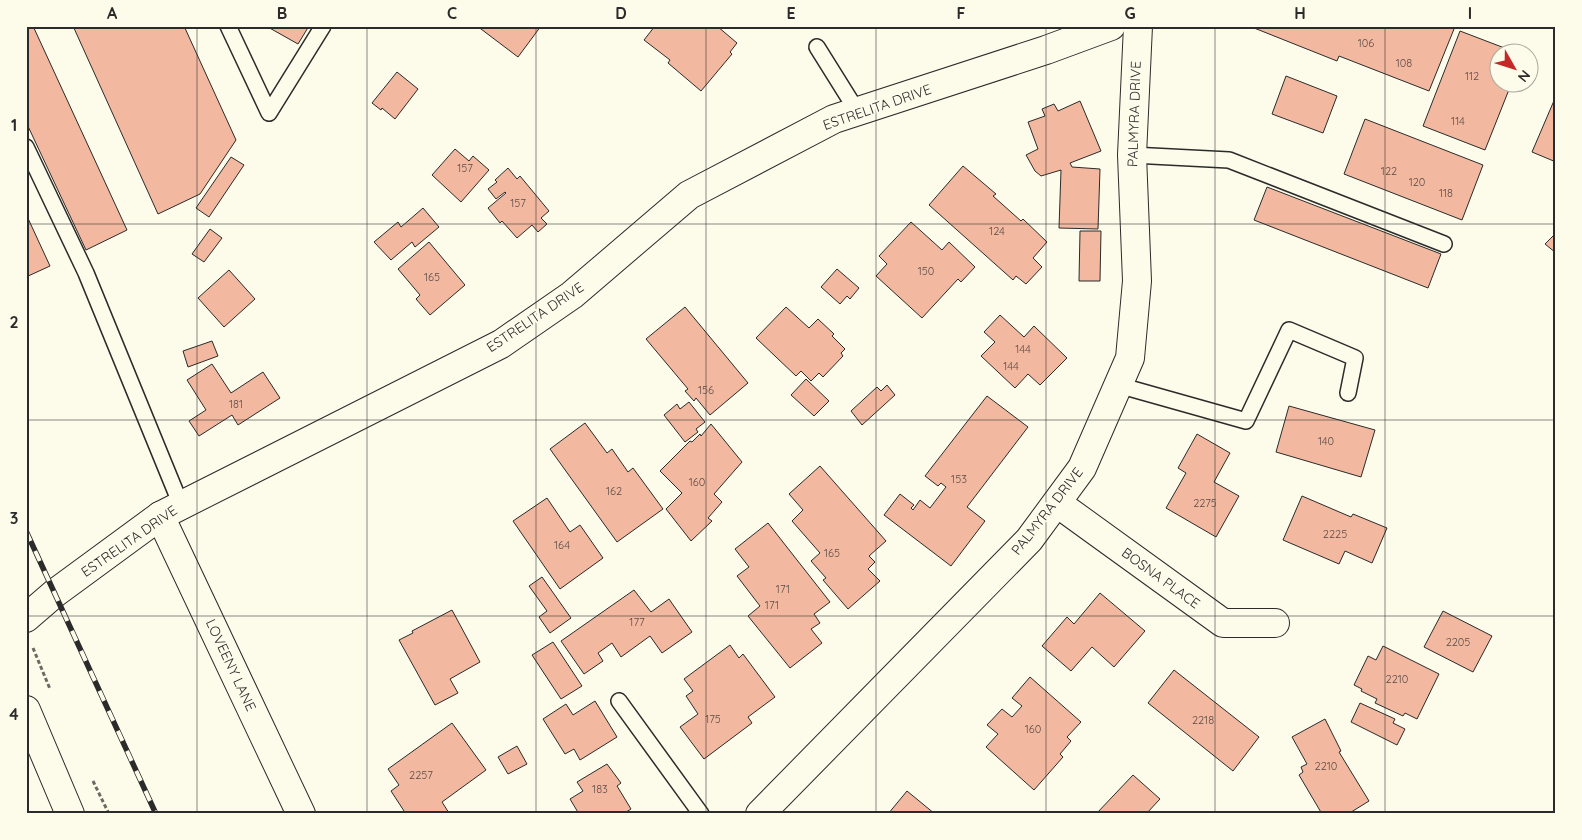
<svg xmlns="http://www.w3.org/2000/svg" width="1582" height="840" font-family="Quicksand,sans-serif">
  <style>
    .building { fill: #f2b8a0; stroke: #2b2b2b }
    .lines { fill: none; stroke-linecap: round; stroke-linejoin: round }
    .service-casing { stroke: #2b2b2b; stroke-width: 18 }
    .minor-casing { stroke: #2b2b2b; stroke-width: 30 }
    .tertiary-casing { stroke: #2b2b2b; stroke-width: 30 }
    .path { stroke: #6a6964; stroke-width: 3; stroke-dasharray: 4 2.5; stroke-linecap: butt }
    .service { stroke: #fdfbea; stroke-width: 15 }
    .minor { stroke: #fdfbea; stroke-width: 28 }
    .tertiary { stroke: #fdfbea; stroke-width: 28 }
    .rail-casing { stroke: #2b2b2b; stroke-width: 5.5 }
    .rail { stroke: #fdfbea; stroke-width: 4; stroke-dasharray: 11; stroke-linecap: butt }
    .grid { fill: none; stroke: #2b2b2b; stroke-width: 1; stroke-opacity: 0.55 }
    .labels { text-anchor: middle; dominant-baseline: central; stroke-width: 4; stroke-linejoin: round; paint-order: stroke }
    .number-label { font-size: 11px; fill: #5d4e48 }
    .street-label { font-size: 14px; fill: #2b2b2b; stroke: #fdfbea }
    .neatline { fill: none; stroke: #2b2b2b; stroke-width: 2 }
    .grid-label { font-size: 16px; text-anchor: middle; font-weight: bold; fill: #2b2b2b }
  </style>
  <rect width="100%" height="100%" fill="#fdfbea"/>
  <g class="building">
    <polygon points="26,26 33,26 127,230 86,250 26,122"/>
    <polygon points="73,26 184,26 236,140 200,194 158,214"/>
    <polygon points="266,26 309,26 298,44"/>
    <polygon points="477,26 541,26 518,57"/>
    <polygon points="655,26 717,26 737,43 730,52 732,54 701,91 668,63 670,60 644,40"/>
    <polygon points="1249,26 1447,26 1454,29 1429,91 1339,56 1337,61"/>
    <polygon points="1460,31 1515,52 1500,52 1500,82 1512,82 1485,150 1423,126"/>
    <polygon points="397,72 418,89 395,119 382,108 381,110 372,103"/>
    <polygon points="1286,76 1337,96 1323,133 1272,114"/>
    <polygon points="1556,96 1556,162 1532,152"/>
    <polygon points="1080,101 1101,151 1070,163 1072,167 1100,169 1098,229 1059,228 1061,170 1041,176 1035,171 1026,155 1038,149 1028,122 1045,116 1042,109 1054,104 1058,111"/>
    <polygon points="1365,119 1483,165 1462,220 1344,174"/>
    <polygon points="455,149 469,161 473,156 489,170 461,202 432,175"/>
    <polygon points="231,157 244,165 209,217 196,208"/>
    <polygon points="963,166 996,194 993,196 1021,221 1023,219 1047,242 1033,258 1042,267 1026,284 1016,276 1013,280 929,205"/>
    <polygon points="508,168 517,179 520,176 549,211 541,218 547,224 538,232 532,225 517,238 502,221 500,223 488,208 506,193 505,192 496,199 488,189 497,182 495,180"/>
    <polygon points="1267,187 1441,254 1428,288 1254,220"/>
    <polygon points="423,208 439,227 415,247 412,242 391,260 374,242 398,222 401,227"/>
    <polygon points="26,214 50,266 26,277"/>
    <polygon points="911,222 942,250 949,242 975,267 961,282 958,279 922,318 876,276 887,264 879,256"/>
    <polygon points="210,229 222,238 204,262 192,254"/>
    <polygon points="1080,231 1101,231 1100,281 1079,281"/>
    <polygon points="1556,233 1556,253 1545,244"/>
    <polygon points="429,242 465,285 430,315 416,299 420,295 398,269"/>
    <polygon points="837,269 859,288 850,299 847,296 840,304 821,287"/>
    <polygon points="229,270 255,299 224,327 198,298"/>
    <polygon points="685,307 748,383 710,415 696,398 694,401 685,391 688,389 646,339"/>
    <polygon points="786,307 809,328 818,319 834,334 832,336 845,349 841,353 843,356 823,377 819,373 811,381 801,371 796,376 756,338"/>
    <polygon points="1000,315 1024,337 1034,326 1067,358 1040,385 1028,374 1015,388 981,356 995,342 984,332"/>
    <polygon points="212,341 218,356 188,367 183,351"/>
    <polygon points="212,364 231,393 263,372 280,398 238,425 232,415 199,436 189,421 206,410 187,380"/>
    <polygon points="806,379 829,401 814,416 791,395"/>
    <polygon points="887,385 895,395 862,425 851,411 877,387 881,391"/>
    <polygon points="987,396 1028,427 967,507 985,521 951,566 884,515 900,494 914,505 911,508 913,510 920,500 930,508 946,487 941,483 938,486 925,476"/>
    <polygon points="689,402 705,422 696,429 698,432 685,442 664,415 677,404 680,409"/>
    <polygon points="1289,406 1375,430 1361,477 1276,452"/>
    <polygon points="585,423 607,453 612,449 628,472 633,468 663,509 617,542 550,449"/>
    <polygon points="711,424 742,462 714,494 722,502 708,518 712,521 691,541 666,509 682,493 660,471 690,441 692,442 700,434 701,436"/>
    <polygon points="1197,434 1230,453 1214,482 1239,496 1216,537 1166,508 1186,473 1178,468"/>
    <polygon points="820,466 886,541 869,556 875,562 868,569 880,581 848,609 823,580 826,578 811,561 820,553 792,521 803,510 789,494"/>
    <polygon points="1302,496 1351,517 1353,514 1387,528 1372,563 1345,551 1339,564 1283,540"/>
    <polygon points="547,498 570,532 580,525 603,558 560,589 513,521"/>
    <polygon points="768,523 830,602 814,614 820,623 811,629 822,643 790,668 748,616 760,606 737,576 749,567 735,549"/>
    <polygon points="542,577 571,618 550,633 539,617 547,611 529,586"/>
    <polygon points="634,590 651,612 669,599 692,632 662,653 650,636 621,657 612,643 598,653 603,661 584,674 561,641"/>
    <polygon points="1100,593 1145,631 1114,667 1092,647 1071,671 1042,646 1067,617 1074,624"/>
    <polygon points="452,610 480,662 450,679 458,693 435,705 399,640 413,633 412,631"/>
    <polygon points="1443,611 1492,636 1473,672 1424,647"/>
    <polygon points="553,642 582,686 561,699 532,655"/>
    <polygon points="730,645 739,658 743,654 775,697 748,717 752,723 704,759 680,727 698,714 686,696 693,691 684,679"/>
    <polygon points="1383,646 1439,674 1417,719 1405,713 1403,716 1375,703 1377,699 1361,691 1362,689 1354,685 1368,656 1376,660"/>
    <polygon points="1174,670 1259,737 1233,771 1148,703"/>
    <polygon points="1030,677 1081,722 1067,737 1071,741 1060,754 1063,757 1034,790 986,747 998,734 987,725 1002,709 1012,717 1022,706 1012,698"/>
    <polygon points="595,701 617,737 580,760 574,749 565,754 543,719 566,704 573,715"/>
    <polygon points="1360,703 1395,719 1393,723 1405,729 1397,745 1351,722"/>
    <polygon points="1325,719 1341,751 1339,752 1369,801 1348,814 1322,814 1299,775 1303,772 1301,767 1307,764 1292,737"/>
    <polygon points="452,723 486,770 442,802 449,813 448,814 406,814 391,791 399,785 388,769"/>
    <polygon points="517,746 527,764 508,774 498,757"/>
    <polygon points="607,764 621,783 617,786 631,809 623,814 579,814 570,799 583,791 577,782"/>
    <polygon points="1133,775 1160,799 1146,814 1096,814"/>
    <polygon points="907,791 935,814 888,814"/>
  </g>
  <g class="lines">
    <defs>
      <g id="service">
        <polyline points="228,26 269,113 323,26"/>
        <polyline points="817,47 857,111"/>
        <polyline points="26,147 86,273 181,505"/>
        <polyline points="1132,155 1229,160 1444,244"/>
        <polyline points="1118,385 1246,421 1289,330 1355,358 1348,393"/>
        <polyline points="619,701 701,814"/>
      </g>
      <g id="minor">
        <polyline points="1057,503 1223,623 1275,623"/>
        <polyline points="160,516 301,814"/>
        <polyline points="26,710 70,814"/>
        <polyline points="760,814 1029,540 1082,468 1130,358 1137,281 1132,155 1138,26"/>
      </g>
      <polyline id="tertiary" points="26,618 55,593 160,516 501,344 572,295 689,195 834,119 1046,50 1111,26"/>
    </defs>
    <use href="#service" class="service-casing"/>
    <use href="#minor" class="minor-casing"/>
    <use href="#tertiary" class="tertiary-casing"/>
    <g class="path">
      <polyline points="33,648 50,689"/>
      <polyline points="93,781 109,814"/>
    </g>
    <use href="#service" class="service"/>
    <use href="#minor" class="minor"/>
    <use href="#tertiary" class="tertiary"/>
    <defs>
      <polyline id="rail" points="26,531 156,814"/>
    </defs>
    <use href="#rail" class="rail-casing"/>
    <use href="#rail" class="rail"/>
  </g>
  <path class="grid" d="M197,26V814M367,26V814M536,26V814M706,26V814M876,26V814M1046,26V814M1215,26V814M1385,26V814M26,224H1556M26,420H1556M26,616H1556"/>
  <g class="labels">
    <g class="number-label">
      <text x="1366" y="43">106</text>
      <text x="1404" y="63">108</text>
      <text x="1472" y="76">112</text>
      <text x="1458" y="121">114</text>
      <text x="465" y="168">157</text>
      <text x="1389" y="171">122</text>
      <text x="1417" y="182">120</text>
      <text x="1446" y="193">118</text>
      <text x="518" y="203">157</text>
      <text x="997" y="231">124</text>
      <text x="926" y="271">150</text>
      <text x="432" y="277">165</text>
      <text x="1023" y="349">144</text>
      <text x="1011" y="366">144</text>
      <text x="706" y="390">156</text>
      <text x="236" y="404">181</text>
      <text x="1326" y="441">140</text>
      <text x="959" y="479">153</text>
      <text x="697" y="482">160</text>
      <text x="614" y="491">162</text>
      <text x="1205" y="503">2275</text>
      <text x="1335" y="534">2225</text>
      <text x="562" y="545">164</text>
      <text x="832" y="553">165</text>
      <text x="783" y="589">171</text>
      <text x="772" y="605">171</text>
      <text x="637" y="622">177</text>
      <text x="1458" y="642">2205</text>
      <text x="1397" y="679">2210</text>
      <text x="713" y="719">175</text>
      <text x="1203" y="720">2218</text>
      <text x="1033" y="729">160</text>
      <text x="1326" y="766">2210</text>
      <text x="421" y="775">2257</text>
      <text x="600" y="789">183</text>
    </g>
    <g class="street-label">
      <text transform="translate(877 107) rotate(-19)">ESTRELITA DRIVE</text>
      <text transform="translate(1134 114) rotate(-88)">PALMYRA DRIVE</text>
      <text transform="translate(535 317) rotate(-34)">ESTRELITA DRIVE</text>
      <text transform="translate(1047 511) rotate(-52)">PALMYRA DRIVE</text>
      <text transform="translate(129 541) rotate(-35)">ESTRELITA DRIVE</text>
      <text transform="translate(1161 578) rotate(36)">BOSNA PLACE</text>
      <text transform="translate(231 665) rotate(65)">LOVEENY LANE</text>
    </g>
  </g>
  <rect width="1582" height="840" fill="none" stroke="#fdfbea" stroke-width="55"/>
  <g transform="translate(1514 68) rotate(129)"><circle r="24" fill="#fdfbea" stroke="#a9a89e"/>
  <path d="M0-4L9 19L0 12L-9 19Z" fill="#c62828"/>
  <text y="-8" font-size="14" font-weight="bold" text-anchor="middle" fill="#2b2b2b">N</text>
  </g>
  <rect x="28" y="28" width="1526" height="784" class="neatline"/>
  <g class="grid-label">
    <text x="112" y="19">A</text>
    <text x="282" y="19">B</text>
    <text x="452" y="19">C</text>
    <text x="621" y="19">D</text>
    <text x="791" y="19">E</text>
    <text x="961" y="19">F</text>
    <text x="1130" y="19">G</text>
    <text x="1300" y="19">H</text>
    <text x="1470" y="19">I</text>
    <text x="14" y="131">1</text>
    <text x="14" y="328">2</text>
    <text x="14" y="524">3</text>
    <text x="14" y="720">4</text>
  </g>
</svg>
